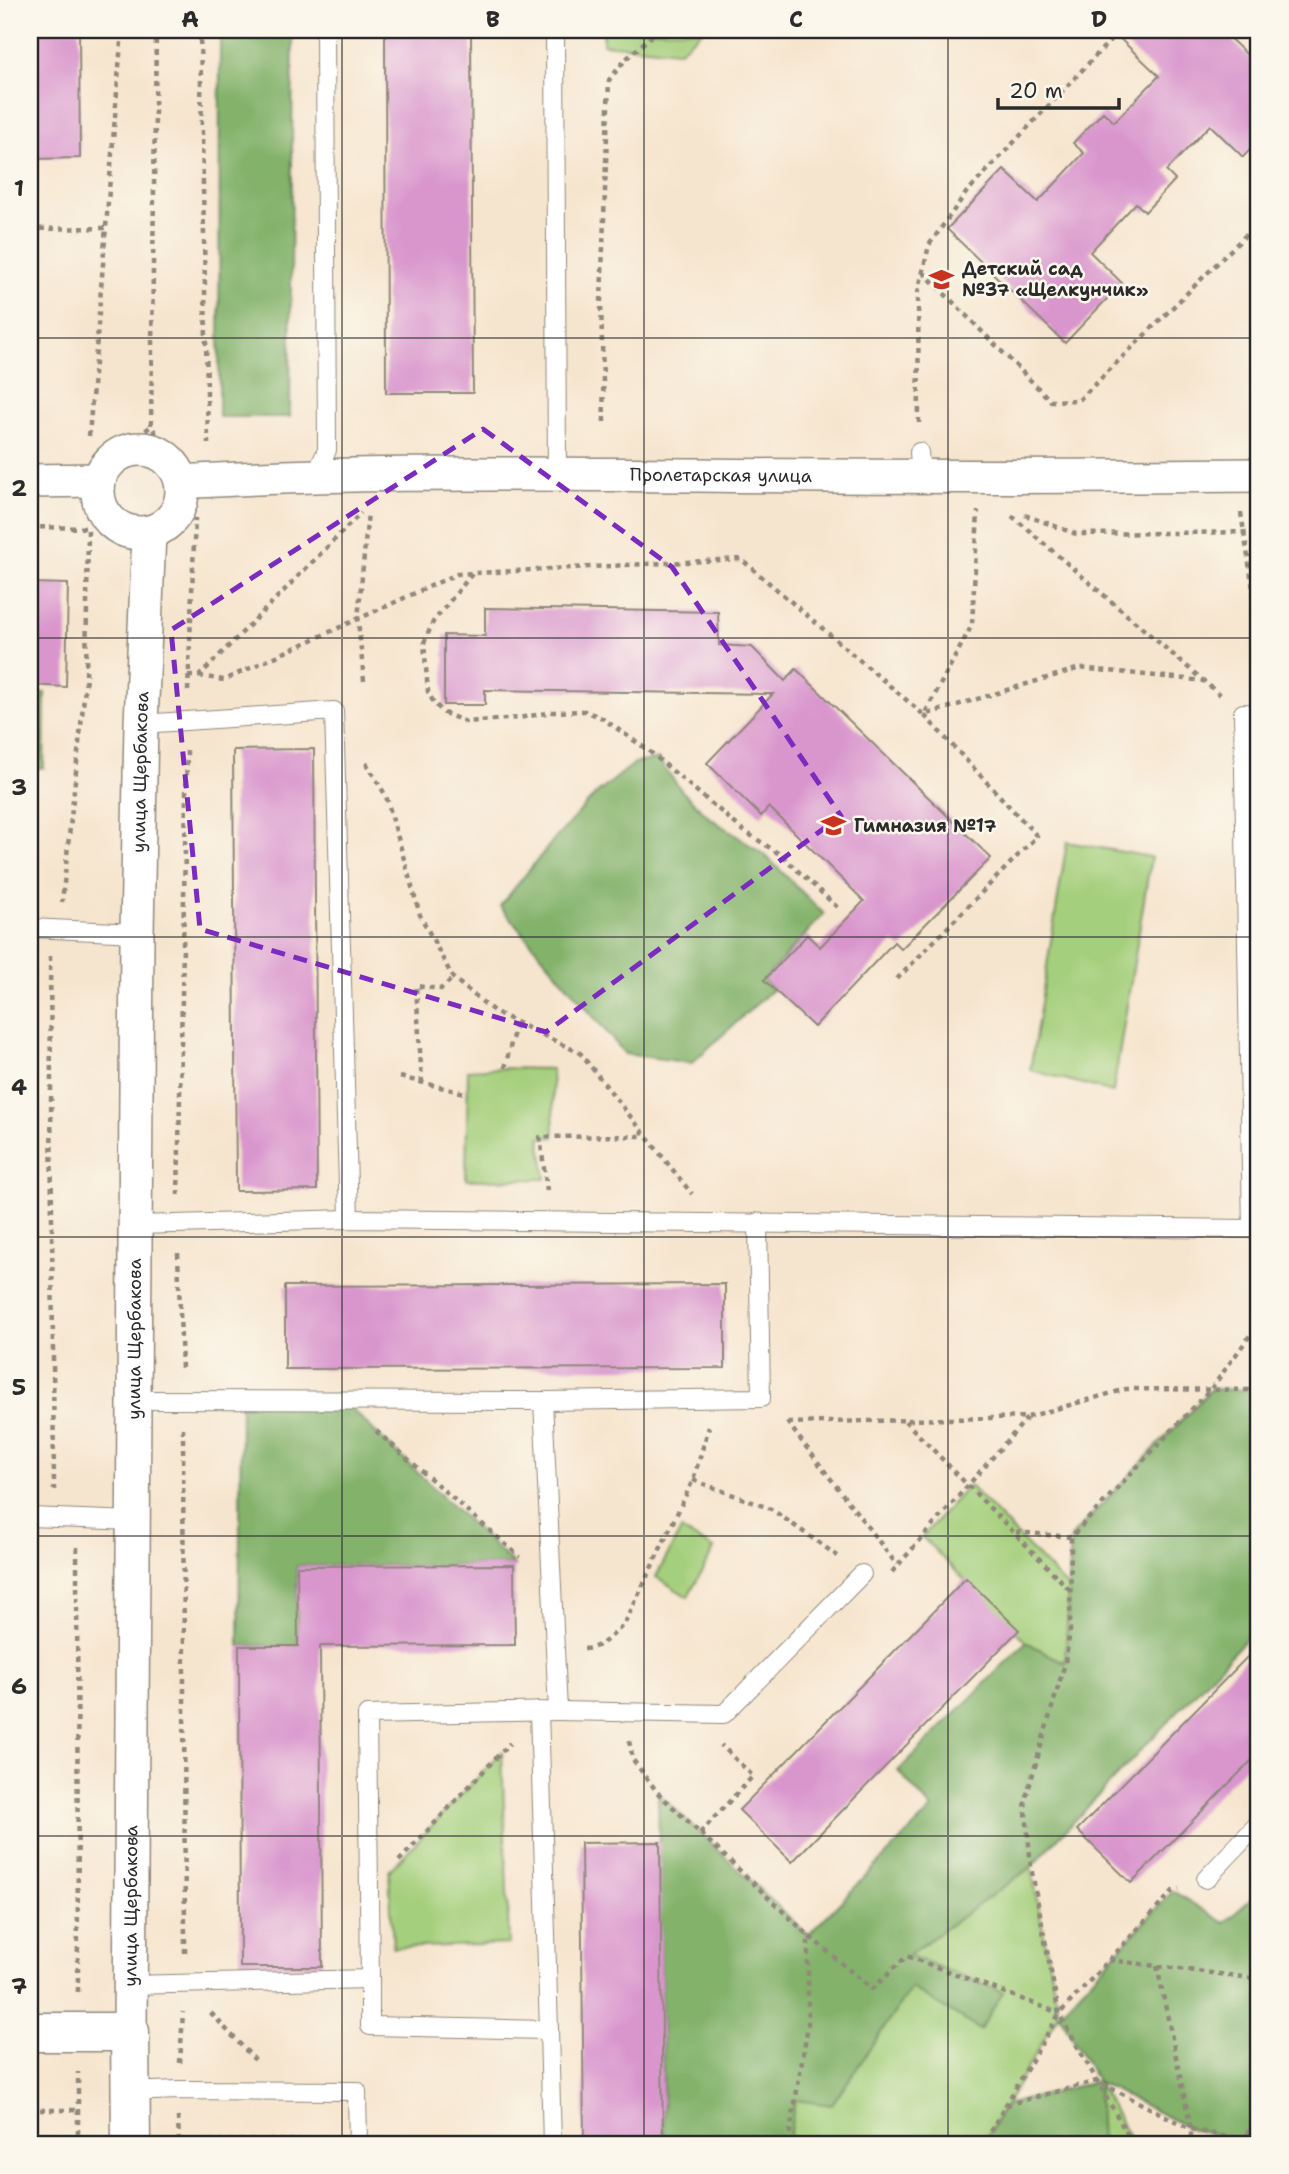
<svg xmlns="http://www.w3.org/2000/svg" width="1289" height="2174" font-family="'Shantell Sans',sans-serif">
  <style>
    .green { fill: #a4cf7b; stroke: #687d53; stroke-width: 2 }
    .forest { fill: #83b26b; stroke: #576e4b; stroke-width: 2 }
    .building { fill: #d996cd }
    .lines { fill: none; stroke-linecap: round; stroke-linejoin: round }
    .service-casing { stroke: #90887c; stroke-width: 20 }
    .minor-casing { stroke: #90887c; stroke-width: 36 }
    .tertiary-casing { stroke: #90887c; stroke-width: 41 }
    .path { stroke: #90887c; stroke-width: 4.5; stroke-dasharray: 5 5; stroke-linecap: butt }
    .service { stroke: #fff; stroke-width: 18 }
    .minor { stroke: #fff; stroke-width: 33 }
    .tertiary { stroke: #fff; stroke-width: 38 }
    .marked { fill: none; stroke: #7b2cbf; stroke-width: 5; stroke-dasharray: 14 9; stroke-linejoin: round }
    .grid { fill: none; stroke: #2b2b2b; stroke-width: 2; stroke-opacity: 0.55 }
    .labels { text-anchor: middle; dominant-baseline: central; stroke-width: 5; stroke-linejoin: round; paint-order: stroke }
    .poi-label { font-size: 18px; font-weight: bold; fill: #2b2b2b; stroke: #fbf7ec; text-anchor: start }
    .street-label { font-size: 18px; fill: #2b2b2b; stroke: #fbf7ec }
    .neatline { fill: none; stroke: #2b2b2b; stroke-width: 2.5 }
    .grid-label { font-size: 23px; text-anchor: middle; font-weight: bold; fill: #2b2b2b }
  </style>
  <rect width="100%" height="100%" fill="#fbf7ec"/>
  <filter id="ink" filterUnits="userSpaceOnUse"><feTurbulence type="fractalNoise" baseFrequency=".0143" numOctaves="2"/><feDisplacementMap in="SourceGraphic" scale="14" xChannelSelector="R" yChannelSelector="G"/><feConvolveMatrix kernelMatrix="1 2 1 2 8 2 1 2 1" color-interpolation-filters="sRGB"/></filter>
  <filter id="wash" filterUnits="userSpaceOnUse"><feTurbulence type="fractalNoise" baseFrequency=".00686" numOctaves="4" result="noise"/><feDisplacementMap in="SourceGraphic" scale="28" xChannelSelector="R" yChannelSelector="G"/><feGaussianBlur stdDeviation="1.57" result="paint"/><feColorMatrix in="noise" values="0 0 0 0 0 0 0 0 0 0 0 0 0 0 0 0 0 1.4 0 .05"/><feComposite in="paint" operator="in"/></filter>
  <g filter="url(#wash)">
    <rect width="100%" height="100%" fill="#f6e5ce"/>
    <g class="green">
      <polygon points="603,30 703,30 679,51 603,44"/>
      <polygon points="1067,842 1151,857 1113,1092 1030,1070"/>
      <polygon points="505,1068 552,1069 554,1137 540,1138 546,1179 466,1180 468,1070"/>
      <polygon points="969,1485 1070,1590 1070,1631 1065,1663 1026,1642 922,1537"/>
      <polygon points="681,1530 714,1549 688,1597 656,1577"/>
      <polygon points="502,1752 509,1944 393,1948 389,1871"/>
      <polygon points="1031,1867 1059,2014 987,2137 975,2144 786,2144 795,2099 832,2105 911,1987 980,2029 907,1956"/>
      <polygon points="1097,2081 1133,2144 1101,2144"/>
    </g>
    <g class="forest">
      <polygon points="220,30 293,30 290,417 219,417"/>
      <polygon points="30,692 45,693 44,768 30,768"/>
      <polygon points="658,759 682,791 709,817 766,856 824,914 764,980 773,989 692,1063 625,1054 500,906 552,842 595,795 635,763"/>
      <polygon points="1211,1389 1259,1390 1259,1625 1031,1867 908,1955 1003,1992 980,2030 911,1988 832,2105 795,2100 788,2144 664,2144 658,1793 808,1935 932,1809 898,1771 1026,1642 1065,1663 1071,1537"/>
      <polygon points="241,1400 342,1400 514,1565 297,1566 298,1646 239,1646"/>
      <polygon points="1173,1891 1224,1923 1259,1892 1259,2105 1245,2141 1191,2129 1098,2082 1101,2144 975,2144 987,2137 1005,2105 1097,2081 1059,2014"/>
    </g>
    <g id="blocks">
      <g class="building">
        <polygon points="30,30 79,30 80,158 30,159"/>
        <polygon points="385,30 471,30 473,393 386,393"/>
        <polygon points="1111,30 1221,30 1259,66 1259,140 1243,157 1210,125 1166,171 1175,180 1145,212 1136,203 1090,252 1122,283 1065,343 947,229 1004,170 1038,202 1084,153 1073,143 1103,112 1114,122 1159,76"/>
        <polygon points="30,583 68,584 66,687 30,685"/>
        <polygon points="485,608 718,612 719,645 752,647 785,681 796,669 991,858 901,949 894,942 814,1027 764,980 807,935 820,947 864,901 769,807 761,816 707,763 773,694 485,690 485,705 444,705 444,635 485,636"/>
        <polygon points="314,749 317,1190 236,1191 233,750"/>
        <polygon points="725,1284 725,1368 285,1369 285,1286"/>
        <polygon points="514,1565 515,1645 320,1646 322,1967 240,1967 239,1646 298,1646 297,1566"/>
        <polygon points="966,1578 1019,1630 792,1862 739,1810"/>
        <polygon points="1259,1645 1259,1753 1131,1883 1077,1830"/>
        <polygon points="660,1842 663,2144 584,2144 581,1843"/>
      </g>
    </g>
  </g>
  <g filter="url(#ink)">
    <use href="#blocks" fill-opacity="0" stroke="#90887c" stroke-width="2"/>
    <g class="lines">
      <defs>
        <g id="service">
          <polyline points="555,30 557,474"/>
          <polyline points="919,452 921,476"/>
          <polyline points="315,477 327,450 325,30"/>
          <polyline points="141,724 334,711 349,1219"/>
          <polyline points="30,928 137,933"/>
          <polyline points="137,1225 349,1219 1252,1229 1243,713 1259,714"/>
          <polyline points="543,1401 761,1398 758,1222"/>
          <polyline points="30,1517 134,1521"/>
          <polyline points="558,1711 724,1714 862,1574"/>
          <polyline points="1206,1879 1259,1823"/>
          <polyline points="370,1979 370,2026 549,2030 539,1711"/>
          <polyline points="130,1985 370,1979 367,1715 558,1711 543,1401 135,1400"/>
          <polyline points="549,2030 552,2144"/>
          <polyline points="129,2092 178,2090 357,2091 358,2144"/>
        </g>
        <g id="minor">
          <circle cx="140" cy="491" r="42"/>
          <polyline points="30,481 99,480"/>
          <path id="s1" d="M182,482C352,471 525,474 696,475C884,477 1072,477 1259,475"/>
          <path id="s2" d="M130,2032L137,933L141,724L149,533"/>
        </g>
        <polyline id="tertiary" points="30,2032 130,2032 131,2144"/>
      </defs>
      <use href="#service" class="service-casing"/>
      <use href="#minor" class="minor-casing"/>
      <use href="#tertiary" class="tertiary-casing"/>
      <g class="path">
        <polyline points="156,30 151,426 166,448"/>
        <polyline points="200,30 208,444"/>
        <polyline points="1252,30 1259,37"/>
        <polyline points="30,229 106,228"/>
        <polyline points="923,272 1051,401 1079,400 1259,222"/>
        <polyline points="604,422 601,301 609,80 626,59 658,30"/>
        <polyline points="919,423 918,293 929,245 966,193 1120,30"/>
        <polyline points="89,436 122,30"/>
        <polyline points="130,443 151,426"/>
        <path d="M115,448C134,442 146,439 164,447"/>
        <polyline points="1241,513 1259,626"/>
        <polyline points="1025,515 1076,534 1259,532"/>
        <polyline points="1012,516 1220,695"/>
        <polyline points="30,527 88,528 86,678 62,902"/>
        <polyline points="472,574 433,622 424,643 428,692 434,703 444,713 466,722 519,718 552,712 585,711 602,718 649,751 744,831 781,855 838,908"/>
        <polyline points="188,676 199,676 361,513"/>
        <polyline points="199,676 224,680 457,574 741,559 924,715 972,625 978,511"/>
        <polyline points="364,681 358,619 368,512"/>
        <polyline points="188,691 195,518"/>
        <polyline points="366,763 386,796 420,915 453,978 495,1012 580,1053 692,1194"/>
        <polyline points="50,956 54,1490"/>
        <polyline points="897,979 1037,836 924,715 1080,668 1204,681"/>
        <polyline points="505,1068 516,1023"/>
        <polyline points="400,1077 468,1094"/>
        <polyline points="422,1083 416,986 441,989 453,978"/>
        <polyline points="547,1191 540,1137 644,1136"/>
        <polyline points="178,1195 187,749"/>
        <polyline points="178,1253 182,1370"/>
        <polyline points="1257,1257 1259,1274"/>
        <polyline points="905,1421 1070,1590"/>
        <polyline points="787,1422 897,1565"/>
        <polyline points="788,1423 1028,1417 1126,1389 1259,1390"/>
        <polyline points="183,1428 185,1955"/>
        <polyline points="376,1431 520,1557"/>
        <polyline points="693,1480 771,1509 839,1557"/>
        <polyline points="1016,1532 1071,1537"/>
        <polyline points="77,1547 78,1993"/>
        <polyline points="892,1572 1028,1417"/>
        <path d="M584,1649C602,1648 613,1635 625,1623L693,1480L709,1427"/>
        <polyline points="629,1741 633,1760 658,1793 808,1935 872,1989 907,1956 1059,2013"/>
        <polyline points="700,1833 753,1776 721,1745"/>
        <polyline points="399,1861 510,1743"/>
        <polyline points="1109,1960 1259,1979"/>
        <polyline points="1157,1966 1191,2129 1191,2144"/>
        <polyline points="211,2013 255,2060"/>
        <polyline points="180,2063 183,2012"/>
        <polyline points="1006,2105 1097,2081 1191,2129 1245,2141"/>
        <polyline points="30,2110 78,2110"/>
        <polyline points="178,2117 179,2144"/>
        <polyline points="179,2141 329,2140"/>
        <polyline points="78,2144 78,2072"/>
        <polyline points="788,2144 808,2025 808,1935"/>
        <polyline points="975,2144 987,2137 1059,2014 1173,1891 1179,1889"/>
        <polyline points="1133,2144 1059,2014 1031,1867 1025,1801 1065,1663 1070,1631 1071,1537 1211,1389 1259,1323"/>
        <polyline points="1243,2144 1259,2105"/>
      </g>
      <use href="#service" class="service"/>
      <use href="#minor" class="minor"/>
      <use href="#tertiary" class="tertiary"/>
    </g>
  </g>
  <path class="marked" d="M483,429L672,567L841,816L546,1032L200,929L171,630Z"/>
  <path class="grid" d="M342,30V2144M644,30V2144M948,30V2144M30,338H1259M30,638H1259M30,937H1259M30,1237H1259M30,1536H1259M30,1836H1259"/>
  <defs>
    <symbol id="school-bare" viewBox="-9 -9 18 18"><path d="M0-5L7-2L0 1L-7-2ZM-4 1L0 2.5L4 1V4Q0 6-4 4Z" fill="#c8321e" stroke="#fbf7ec" stroke-width="2.5" paint-order="stroke"/></symbol>
  </defs>
  <g fill-rule="evenodd">
    <use href="#school-bare" x="924" y="262" width="35" height="35"/>
    <use href="#school-bare" x="816" y="808" width="35" height="35"/>
  </g>
  <g class="labels">
    <g class="poi-label">
      <text x="962" y="269">Детский сад<tspan x="962" dy="21">№37 «Щелкунчик»</tspan></text>
      <text x="854" y="826">Гимназия №17</text>
    </g>
    <g class="street-label">
      <text stroke="none"><textPath href="#s1" startOffset="539">Пролетарская улица</textPath></text>
      <text stroke="none"><textPath href="#s2" startOffset="1260">улица Щербакова</textPath></text>
      <text stroke="none"><textPath href="#s2" startOffset="693">улица Щербакова</textPath></text>
      <text stroke="none"><textPath href="#s2" startOffset="126">улица Щербакова</textPath></text>
    </g>
  </g>
  <rect width="1289" height="2174" fill="none" stroke="#fbf7ec" stroke-width="77"/>
  <path d="M998 98v10h121v-10" fill="none" stroke="#2b2b2b" stroke-width="3.5"/>
  <text x="1009" y="98" font-size="21" fill="#2b2b2b" stroke="#fbf7ec" stroke-width="5" paint-order="stroke">20 m</text>
  <rect x="38" y="38" width="1212" height="2098" class="neatline"/>
  <g class="grid-label">
    <text x="190" y="27">A</text>
    <text x="493" y="27">B</text>
    <text x="796" y="27">C</text>
    <text x="1099" y="27">D</text>
    <text x="19" y="196">1</text>
    <text x="19" y="496">2</text>
    <text x="19" y="795">3</text>
    <text x="19" y="1095">4</text>
    <text x="19" y="1395">5</text>
    <text x="19" y="1694">6</text>
    <text x="19" y="1994">7</text>
  </g>
</svg>
